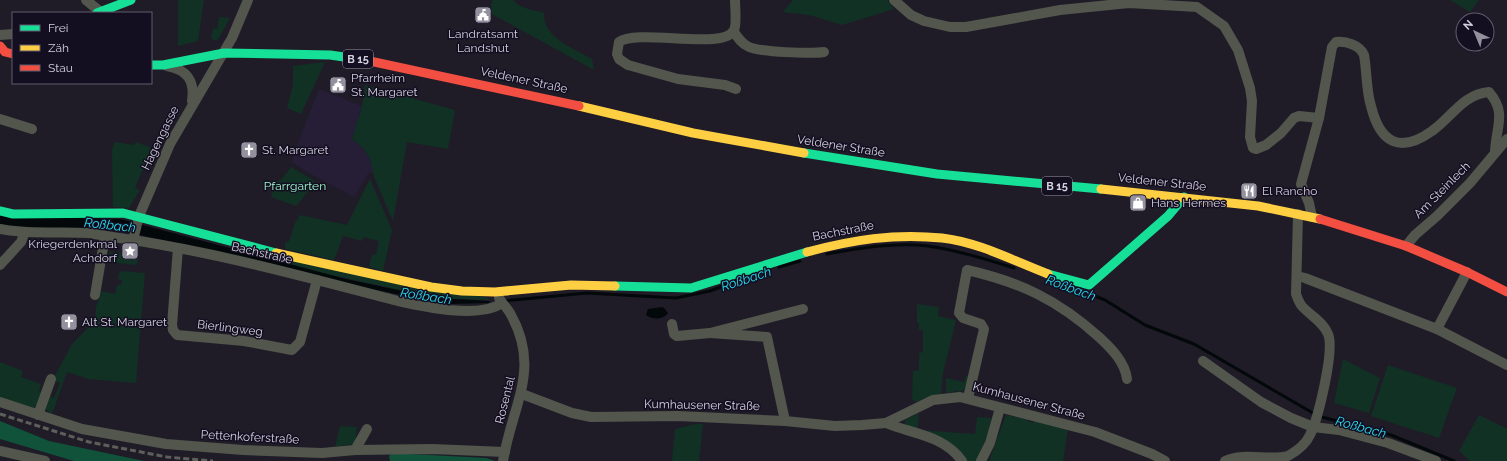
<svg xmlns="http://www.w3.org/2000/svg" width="1507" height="461" font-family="Raleway,sans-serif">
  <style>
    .built { fill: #251e36 }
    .green { fill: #103124 }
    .forest { fill: #10523a }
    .water { fill: #03080b }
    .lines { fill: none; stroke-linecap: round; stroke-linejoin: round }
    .stream { stroke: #03080b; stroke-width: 3 }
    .street { stroke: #52564d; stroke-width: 10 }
    .fast { stroke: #16e098; stroke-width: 9 }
    .slow { stroke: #ffcf43; stroke-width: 9 }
    .jam { stroke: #f24e42; stroke-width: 9 }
    .rail { stroke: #5d5f5a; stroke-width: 3; stroke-dasharray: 6 3; stroke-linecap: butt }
    .labels { text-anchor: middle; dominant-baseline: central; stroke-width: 3; stroke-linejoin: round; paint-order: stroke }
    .shield { fill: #140e21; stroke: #9a96a5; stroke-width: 1 }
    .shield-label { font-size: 11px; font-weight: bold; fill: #d3d0de }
    .poi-label { font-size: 12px; fill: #d3d0de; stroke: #140e21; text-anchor: start }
    .street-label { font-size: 12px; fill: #d3d0de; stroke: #140e21 }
    .park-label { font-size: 12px; fill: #9dfacd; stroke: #140e21 }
    .water-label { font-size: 13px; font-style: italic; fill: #26def2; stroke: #140e21 }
  </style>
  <rect width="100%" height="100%" fill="#1f1c27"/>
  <polygon class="built" points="319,89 362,106 352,139 364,149 370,159 373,172 368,174 354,197 307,172 292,162 296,148"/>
  <g class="green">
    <polygon points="178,0 204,0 198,41 178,46"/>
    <path d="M492,0H513C519,8 533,10 542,12L544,14C543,38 575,49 592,59L594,70L490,13Z"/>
    <polygon points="793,0 887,0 894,9 842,25 809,15 783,12"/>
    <polygon points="1450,0 1479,0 1470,12"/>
    <polygon points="219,17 230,18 219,38 215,41 211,38 213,28 217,29"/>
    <polygon points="325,62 301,114 287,108 293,85 293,66"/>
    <polygon points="365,85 455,110 448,149 407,142 393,221 374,177 370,159 364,149 352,139 362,106"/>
    <polygon points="115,142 134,145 136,142 160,151 158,158 149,154 135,188 140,190 129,208 113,207 112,149"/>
    <polygon points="291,167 313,180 315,183 296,206 271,197 274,184 282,179"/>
    <polygon points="370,179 392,230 383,271 369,267 372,254 376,255 379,241 363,237 362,241 343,236 334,260 285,249 285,243 289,241 295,223 300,215 347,225"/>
    <polygon points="135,244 140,245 137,265 109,262 110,251 112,253 115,252 134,254"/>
    <polygon points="252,253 488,298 489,300 436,298 290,266"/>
    <polygon points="120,271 145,273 136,383 88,379 67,372 52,414 45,409 49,396 54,398 60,383 53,380 72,344 91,325 95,319 96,307 102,291 115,294 117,285 121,285 122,280 118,279"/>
    <polygon points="917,304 939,307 938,316 956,320 943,373 941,394 916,402 912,399 913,371 919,370 919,353 923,352 923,331 919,330 919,323 917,323"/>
    <polygon points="1343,359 1380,378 1369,413 1334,403"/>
    <polygon points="0,362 23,371 21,377 41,384 39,391 42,393 35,407 33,408 0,397"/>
    <polygon points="1388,365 1457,388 1439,438 1371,416"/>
    <polygon points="966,376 969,376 964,390 959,392 954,390 953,392 946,393 946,378 964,382"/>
    <polygon points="919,413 918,430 975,434 977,417 991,418 988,434 976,461 966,461 905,427 905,420"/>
    <polygon points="1006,415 1027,419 1027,421 1033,423 1034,420 1068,429 1063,461 989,461"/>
    <polygon points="1479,415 1507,429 1507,461 1470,461 1459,451"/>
    <polygon points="696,424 703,424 699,461 672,461 675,429"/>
    <polygon points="340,426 357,427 355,444 335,447"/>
  </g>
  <g class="forest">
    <polygon points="0,421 49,441 144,461 74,461 0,439"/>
    <polygon points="392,453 486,458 495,461 390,461 389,456"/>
  </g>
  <g class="water">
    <path d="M0,216L120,219L346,279L436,298L490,301L489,303L451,304L414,298L248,262L128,232C86,224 43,232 0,226Z"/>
    <path d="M662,307L664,308L668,313C663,320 652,320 646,315L648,309Z"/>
  </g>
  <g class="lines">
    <g class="stream">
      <path d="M827,254C860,248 894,242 928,246C957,250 986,259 1014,268"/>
      <polyline points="779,267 800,261"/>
      <polyline points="1080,290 1105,300 1145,325 1194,344 1318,416 1391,435 1454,461"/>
      <polyline points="504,301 587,293 676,298 710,291 739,280"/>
    </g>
    <g class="street">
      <polyline points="86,0 102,13"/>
      <path d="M735,0C735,7 737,25 734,30C725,51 637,28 619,42L617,54L619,59L628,65L678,79L725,85L736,89"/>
      <polyline points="894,0 911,15 924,21 950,27 966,27 1060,10 1129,3 1197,7 1224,26 1238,50 1250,88 1252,101 1250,137 1253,148 1256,149 1266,145 1281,133 1294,118 1299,116 1319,118 1301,184 1309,203 1312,217"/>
      <path d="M734,32C738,38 742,44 749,47C760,52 811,54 824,52"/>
      <polyline points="0,35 13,34"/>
      <path d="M167,66C188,70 195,81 192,101"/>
      <path d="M1319,118L1332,47L1336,42C1346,41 1360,45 1364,55C1367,71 1366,90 1371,106C1380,143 1400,154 1432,131C1451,118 1463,94 1489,92C1507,113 1496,126 1495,152"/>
      <polyline points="0,119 32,129"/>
      <path d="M0,229C29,235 58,231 88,233C102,235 118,238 133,240C222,254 310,278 398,301C425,307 479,319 502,303"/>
      <polyline points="133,240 139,216 170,144 232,38 248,0"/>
      <polyline points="1406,246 1415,235 1437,216 1470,183 1507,139"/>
      <polyline points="178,248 172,325 173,330 177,335 244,341 292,350 300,342 317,280"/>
      <polyline points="0,265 21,242 25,232"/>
      <polyline points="1297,276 1305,278 1437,329 1507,365"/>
      <polyline points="95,295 105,236"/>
      <path d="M499,298C502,303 507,308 510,313C542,369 512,405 503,461"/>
      <polyline points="672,324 674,334 677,336 710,333 803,309"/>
      <polyline points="1437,329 1467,272"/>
      <polyline points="710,333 767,337 785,421"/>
      <polyline points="1203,361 1261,402 1291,418 1313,427 1339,430 1388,443 1436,461"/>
      <polyline points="522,394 572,413 591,417 678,416 785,421 835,426 862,425 886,423 933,400 960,397 1095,432 1152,454 1165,461"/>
      <path d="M968,398L984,329L981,324L963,318L959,313L967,270C1020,282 1058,300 1099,337C1111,348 1125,362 1127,379"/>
      <polyline points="0,402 82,429 166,444 243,450 322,453 355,450 432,449 505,452"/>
      <polyline points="38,415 51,379"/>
      <path d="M886,423C912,434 944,435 962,461"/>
      <polyline points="355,450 367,429"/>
      <polyline points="0,451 45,461"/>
      <polyline points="981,461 990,443 1000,408"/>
      <path d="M1225,461C1245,452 1268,461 1288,456C1297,451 1306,444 1310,435C1318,419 1335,350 1328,334C1323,321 1309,315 1301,305C1299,302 1297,297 1296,294L1298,214"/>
    </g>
    <g class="fast">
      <polyline points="97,13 131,0"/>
      <polyline points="151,65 163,65 224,53 330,55 365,60"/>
      <polyline points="804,153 937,174 1101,189"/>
      <polyline points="0,211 13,214 123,213 276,253"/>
      <polyline points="1048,274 1089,285 1168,216 1184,197"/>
      <polyline points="615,286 691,288 807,252"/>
    </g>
    <g class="slow">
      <polyline points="579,106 693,133 804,153"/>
      <polyline points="1101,189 1258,206 1320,219"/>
      <path d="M807,252C852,240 894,233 942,238C978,242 1014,261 1048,274"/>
      <polyline points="276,253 431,287 462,291 495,292 571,285 615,286"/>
    </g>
    <g class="jam">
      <polyline points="0,46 5,52 13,54"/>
      <polyline points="365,60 579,106"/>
      <polyline points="1320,219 1406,246 1467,272 1507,292"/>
    </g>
    <polyline class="rail" points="0,414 89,442 167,457 213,461"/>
  </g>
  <defs>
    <symbol id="civic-square" viewBox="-11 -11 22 22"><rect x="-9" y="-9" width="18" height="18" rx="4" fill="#94919e" stroke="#140e21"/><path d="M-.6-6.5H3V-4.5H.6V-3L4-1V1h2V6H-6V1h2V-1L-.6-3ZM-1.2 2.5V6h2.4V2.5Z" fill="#fff"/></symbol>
    <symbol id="church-square" viewBox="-11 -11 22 22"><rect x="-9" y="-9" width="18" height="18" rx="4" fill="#94919e" stroke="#140e21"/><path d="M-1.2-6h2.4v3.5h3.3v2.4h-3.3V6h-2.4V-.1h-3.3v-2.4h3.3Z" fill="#fff"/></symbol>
    <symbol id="restaurant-square" viewBox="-11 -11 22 22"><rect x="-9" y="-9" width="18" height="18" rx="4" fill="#94919e" stroke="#140e21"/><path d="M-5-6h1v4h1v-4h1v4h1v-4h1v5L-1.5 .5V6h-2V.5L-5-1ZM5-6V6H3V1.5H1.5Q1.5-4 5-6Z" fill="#fff"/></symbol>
    <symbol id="shop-square" viewBox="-11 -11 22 22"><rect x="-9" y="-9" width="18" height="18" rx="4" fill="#94919e" stroke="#140e21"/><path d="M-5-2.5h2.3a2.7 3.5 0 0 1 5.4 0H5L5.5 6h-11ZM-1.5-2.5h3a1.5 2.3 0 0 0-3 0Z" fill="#fff"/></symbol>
    <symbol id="sight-square" viewBox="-11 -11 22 22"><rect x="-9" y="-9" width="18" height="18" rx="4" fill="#94919e" stroke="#140e21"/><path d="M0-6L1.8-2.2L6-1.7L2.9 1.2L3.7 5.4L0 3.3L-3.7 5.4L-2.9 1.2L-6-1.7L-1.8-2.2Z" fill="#fff"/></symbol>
  </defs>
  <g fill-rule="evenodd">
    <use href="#civic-square" x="473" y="5" width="20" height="20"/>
    <use href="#civic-square" x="328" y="75" width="20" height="20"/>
    <use href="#church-square" x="239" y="140" width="20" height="20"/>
    <use href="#restaurant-square" x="1239" y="181" width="20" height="20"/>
    <use href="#shop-square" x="1128" y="193" width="20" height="20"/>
    <use href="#sight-square" x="120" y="241" width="20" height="20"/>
    <use href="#church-square" x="59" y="312" width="20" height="20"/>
  </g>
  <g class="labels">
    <g class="shield">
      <rect x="343" y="50" width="30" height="18" rx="3"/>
      <rect x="1042" y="177" width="30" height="18" rx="3"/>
    </g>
    <g class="shield-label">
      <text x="358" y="59">B 15</text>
      <text x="1057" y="186">B 15</text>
    </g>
    <g class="poi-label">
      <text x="483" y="34" text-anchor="middle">Landratsamt<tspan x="483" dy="14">Landshut</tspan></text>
      <text x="351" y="78">Pfarrheim<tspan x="351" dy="14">St. Margaret</tspan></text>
      <text x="262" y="150">St. Margaret</text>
      <text x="1262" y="191">El Rancho</text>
      <text x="1151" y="203">Hans Hermes</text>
      <text x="117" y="244" text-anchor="end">Kriegerdenkmal<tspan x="117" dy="14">Achdorf</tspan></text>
      <text x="82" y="322">Alt St. Margaret</text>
    </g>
    <g class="street-label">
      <text transform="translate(524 80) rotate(12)">Veldener Straße</text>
      <text transform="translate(160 138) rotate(-64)">Hagengasse</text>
      <text transform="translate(841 146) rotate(9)">Veldener Straße</text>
      <text transform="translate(1162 182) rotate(6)">Veldener Straße</text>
      <text transform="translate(1442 190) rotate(-45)">Am Steinlech</text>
      <text transform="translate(843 231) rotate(-11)">Bachstraße</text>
      <text transform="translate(262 253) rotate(13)">Bachstraße</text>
      <text transform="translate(230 328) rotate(7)">Bierlingweg</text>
      <text transform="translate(505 400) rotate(-76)">Rosental</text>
      <text transform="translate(1029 401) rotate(15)">Kumhausener Straße</text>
      <text transform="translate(702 405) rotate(1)">Kumhausener Straße</text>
      <text transform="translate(250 437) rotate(3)">Pettenkoferstraße</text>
    </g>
    <g class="park-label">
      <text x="295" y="186">Pfarrgarten</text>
    </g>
    <g class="water-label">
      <text transform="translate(110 225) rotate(6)">Roßbach</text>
      <text transform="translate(746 279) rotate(-18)">Roßbach</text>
      <text transform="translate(1071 288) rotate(20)">Roßbach</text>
      <text transform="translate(426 296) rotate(9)">Roßbach</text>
      <text transform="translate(1361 427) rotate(15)">Roßbach</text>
    </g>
  </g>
  <rect x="12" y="12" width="140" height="72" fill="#140e21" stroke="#605c6d"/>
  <rect x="20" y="25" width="20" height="6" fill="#16e098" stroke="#605c6d"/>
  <text x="48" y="32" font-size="12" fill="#d3d0de">Frei</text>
  <rect x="20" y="45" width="20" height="6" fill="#ffcf43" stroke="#605c6d"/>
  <text x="48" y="52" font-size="12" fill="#d3d0de">Zäh</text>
  <rect x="20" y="65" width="20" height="6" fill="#f24e42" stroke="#605c6d"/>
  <text x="48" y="72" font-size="12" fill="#d3d0de">Stau</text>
  <g transform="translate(1475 32) rotate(316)"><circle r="19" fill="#140e21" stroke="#605c6d"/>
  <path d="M0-3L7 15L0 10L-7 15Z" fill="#94919e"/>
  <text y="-6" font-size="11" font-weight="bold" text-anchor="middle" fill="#d3d0de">N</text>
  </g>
</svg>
